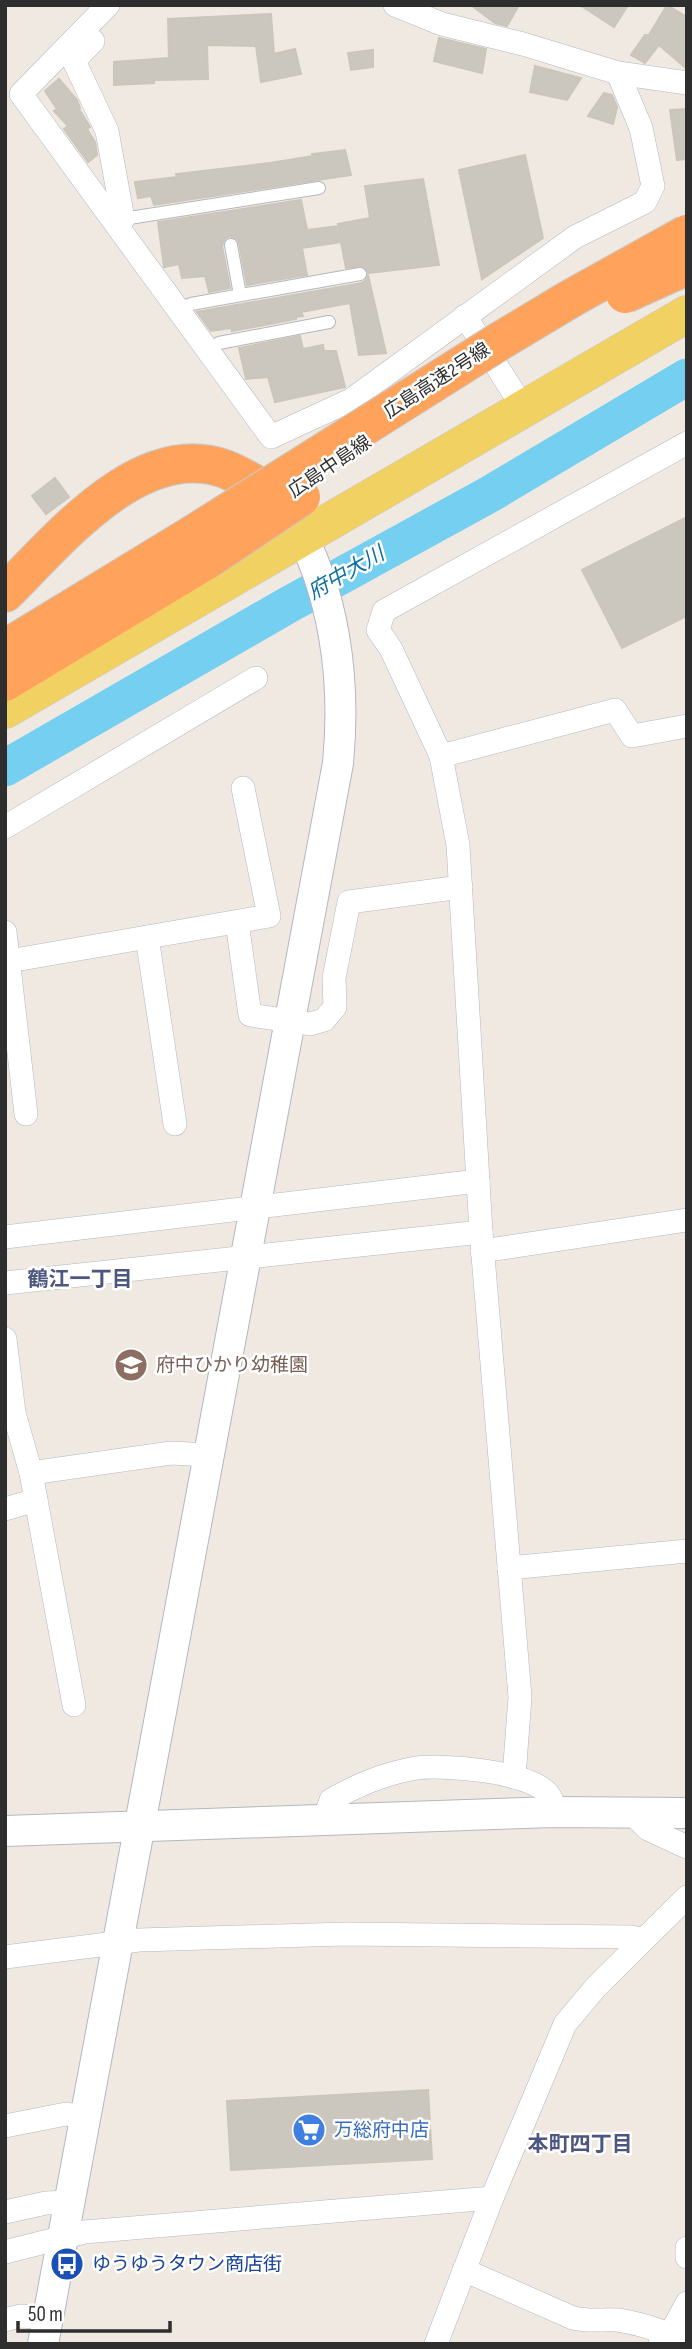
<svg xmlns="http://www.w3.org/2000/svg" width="692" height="2349" font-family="'Sofia Sans Condensed','Noto Sans JP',sans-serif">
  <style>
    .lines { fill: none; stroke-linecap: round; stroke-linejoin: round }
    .river { stroke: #75cff0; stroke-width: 37 }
    .building { fill: #cbc7bf; stroke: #cbc5ba; stroke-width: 2 }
    .service-casing { stroke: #b4b7c1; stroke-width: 14 }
    .minor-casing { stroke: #b4b7c1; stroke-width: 24 }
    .tertiary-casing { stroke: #b4b7c1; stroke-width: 32 }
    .primary-casing { stroke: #c9c9c9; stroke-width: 38 }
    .motorway-casing { stroke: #c9c9c9; stroke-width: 40 }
    .service { stroke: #fff; stroke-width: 12 }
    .minor { stroke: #fff; stroke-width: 23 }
    .tertiary { stroke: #fff; stroke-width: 30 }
    .primary { stroke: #f2d163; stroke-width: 37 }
    .motorway { stroke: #ffa35c; stroke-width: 38 }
    .motorway-bridge-casing { stroke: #c9c9c9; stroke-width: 40; stroke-linecap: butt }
    .motorway-bridge { stroke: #ffa35c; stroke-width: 38 }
    .labels { text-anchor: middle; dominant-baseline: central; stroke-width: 5; stroke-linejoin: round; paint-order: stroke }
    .street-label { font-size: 19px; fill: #2e2e2e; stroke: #fff }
    .education-label { font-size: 19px; fill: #785e54; stroke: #fff; text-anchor: start }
    .shop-label { font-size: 19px; fill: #366cbe; stroke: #fff; text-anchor: start }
    .transit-label { font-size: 19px; fill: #164399; stroke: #fff; text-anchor: start }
    .water-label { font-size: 21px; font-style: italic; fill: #0d6fa3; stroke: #fff }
    .neighbourhood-label { font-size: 21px; font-weight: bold; fill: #4d5680; stroke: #fff }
  </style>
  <rect width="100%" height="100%" fill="#efe9e1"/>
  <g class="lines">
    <polyline class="river" points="5,768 288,605 490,494 687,377"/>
  </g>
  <g class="building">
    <polygon points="471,5 519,5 507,26 495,23"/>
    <polygon points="580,5 628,5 614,27"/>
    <polygon points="667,5 687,17 687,69 659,45 645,63 631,55 645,35 649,35"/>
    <polygon points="271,14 274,54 295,49 301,74 261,82 256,46 207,45 208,79 154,80 154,83 114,85 114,62 169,58 168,19"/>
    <polygon points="439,38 486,49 482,73 434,61"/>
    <polygon points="373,50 373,67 351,70 348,53"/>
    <polygon points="535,66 581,78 567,100 530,92"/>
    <polygon points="59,79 77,100 80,108 79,109 90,127 87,129 95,142 97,155 88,162 64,129 68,126 54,111 57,109 45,91"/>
    <polygon points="604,93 612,95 617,107 613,124 588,116"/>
    <polygon points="687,109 687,159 677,160 670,110"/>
    <polygon points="345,150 351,175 154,205 151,196 138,198 135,182 177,177 176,174 270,163 313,156 312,154"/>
    <polygon points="525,155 543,238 482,279 459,170"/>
    <polygon points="423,179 439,265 369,273 362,266 346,268 341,242 302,248 307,275 247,285 239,243 237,239 230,236 225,239 222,246 230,288 209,292 205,276 182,278 179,264 164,267 158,222 301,200 307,230 339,226 338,224 370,218 365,186"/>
    <polygon points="368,275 386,353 359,355 350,303 301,312 303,316 296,317 296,319 232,331 231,328 211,331 197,312 362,283 366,280"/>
    <polygon points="300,336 303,349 323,345 324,351 336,351 345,387 275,402 268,377 246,379 239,348"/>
    <polygon points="55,478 69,497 46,514 32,496"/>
    <polygon points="687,517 687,616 622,648 582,570"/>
    <polygon points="428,2090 432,2159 231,2170 227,2101"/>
  </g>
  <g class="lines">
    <defs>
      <g id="service">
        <polyline points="123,219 319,188"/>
        <polyline points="231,245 240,295"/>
        <polyline points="178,309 191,304 360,274"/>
        <polyline points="207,349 219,343 329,322"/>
      </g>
      <g id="minor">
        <polyline points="108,5 21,94 271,437 351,400 575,237 645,202 653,186 641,128 618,73"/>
        <polyline points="395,5 442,24 523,44 618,73 687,83"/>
        <polyline points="93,41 74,61 107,131 123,219 117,225"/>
        <polyline points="465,316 524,409"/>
        <polyline points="441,756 615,710 632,736 687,726"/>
        <polyline points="5,827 256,678"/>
        <polyline points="237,922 250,1015 310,1024 324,1020 335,1007 334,978 349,902 461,887"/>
        <polyline points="5,932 26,1114"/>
        <polyline points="147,937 175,1124"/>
        <polyline points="9,961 269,916 243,788"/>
        <polyline points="5,1237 478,1181"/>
        <polyline points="482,1251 687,1220"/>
        <polyline points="5,1283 481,1232"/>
        <polyline points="5,1339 14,1413 31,1473 74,1705"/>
        <polyline points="31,1473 171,1453 209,1455"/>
        <polyline points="5,1509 36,1500"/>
        <polyline points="509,1568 687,1551"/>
        <polyline points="514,1777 520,1697 481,1232 458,845 441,756 391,649 378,630 384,611 687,443"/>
        <polyline points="632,1813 648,1829 687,1847"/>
        <path d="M324,1820L331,1800C358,1785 381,1775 411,1769C437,1763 537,1771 550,1797C553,1801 553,1808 554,1812"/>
        <polyline points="5,1957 139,1940 345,1934 631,1937 643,1940"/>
        <polyline points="5,2126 66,2114 85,2117"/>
        <polyline points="5,2212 46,2203 69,2202"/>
        <polyline points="687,2248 687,2257"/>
        <polyline points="5,2252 84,2232 492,2198"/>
        <path d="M464,2270L573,2318C591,2322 601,2319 617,2320C641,2323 665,2332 687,2342"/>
        <polyline points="5,2320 20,2316 48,2318"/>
        <polyline points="436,2344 492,2198 565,2024 596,1987 687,1897"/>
        <polyline points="660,2344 670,2335 687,2303"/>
      </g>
      <g id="tertiary">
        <polyline points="5,1831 554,1812 687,1813"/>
        <path d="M43,2344L338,763C346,681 335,590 292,518"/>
      </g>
      <polyline id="primary" points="5,710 687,314"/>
      <g id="motorway">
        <path d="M5,593C58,541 140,438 225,469C245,477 263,489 282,500"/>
        <polyline points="5,649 192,535"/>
        <polyline points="5,682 207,560"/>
      </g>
    </defs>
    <use href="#service" class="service-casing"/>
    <use href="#minor" class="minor-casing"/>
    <use href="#tertiary" class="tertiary-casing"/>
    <use href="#primary" class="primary-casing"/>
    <use href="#motorway" class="motorway-casing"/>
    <use href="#service" class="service"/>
    <use href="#minor" class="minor"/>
    <use href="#tertiary" class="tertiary"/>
    <use href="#primary" class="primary"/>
    <use href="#motorway" class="motorway"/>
    <defs>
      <g id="motorway-bridge">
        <polyline points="625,294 687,266"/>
        <polyline points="192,535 500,341 570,299 687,234"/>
        <polyline points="207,560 301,497"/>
      </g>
    </defs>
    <use href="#motorway-bridge" class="motorway-bridge-casing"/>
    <use href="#motorway-bridge" class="motorway-bridge"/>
  </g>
  <defs>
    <symbol id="school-disc" viewBox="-11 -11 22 22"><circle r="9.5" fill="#8d6e63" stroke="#fff"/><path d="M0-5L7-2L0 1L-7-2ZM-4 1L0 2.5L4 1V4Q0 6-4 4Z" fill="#fff"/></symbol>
    <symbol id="supermarket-disc" viewBox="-11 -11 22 22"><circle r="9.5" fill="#3f7fe0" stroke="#fff"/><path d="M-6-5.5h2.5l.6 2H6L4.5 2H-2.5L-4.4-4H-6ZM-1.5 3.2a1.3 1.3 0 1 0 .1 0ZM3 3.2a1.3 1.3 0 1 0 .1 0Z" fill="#fff"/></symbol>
    <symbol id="bus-disc" viewBox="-11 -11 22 22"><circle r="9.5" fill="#1a4fb4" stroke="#fff"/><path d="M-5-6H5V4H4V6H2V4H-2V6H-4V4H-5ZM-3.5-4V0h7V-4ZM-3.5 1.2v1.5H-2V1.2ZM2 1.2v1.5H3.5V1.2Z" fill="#fff"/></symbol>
  </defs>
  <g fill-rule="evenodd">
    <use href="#school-disc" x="112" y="1346" width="38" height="38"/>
    <use href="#supermarket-disc" x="290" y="2111" width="38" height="38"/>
    <use href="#bus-disc" x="48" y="2245" width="38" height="38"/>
  </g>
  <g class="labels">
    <g class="street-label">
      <text transform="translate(437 381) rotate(-33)">広島高速2号線</text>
      <text transform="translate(330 467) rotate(-34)">広島中島線</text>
    </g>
    <g class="education-label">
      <text x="156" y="1365">府中ひかり幼稚園</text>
    </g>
    <g class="shop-label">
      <text x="334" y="2130">万総府中店</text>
    </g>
    <g class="transit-label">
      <text x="92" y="2264">ゆうゆうタウン商店街</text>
    </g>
    <g class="water-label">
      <text transform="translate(346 573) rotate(-30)">府中大川</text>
    </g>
    <g class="neighbourhood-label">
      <text x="80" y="1279">鶴江一丁目</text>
      <text x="580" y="2144">本町四丁目</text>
    </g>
  </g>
  <rect width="692" height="2349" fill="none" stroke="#2e2e2e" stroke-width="14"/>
  <path d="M18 2321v10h152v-10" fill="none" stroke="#2e2e2e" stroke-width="3.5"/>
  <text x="28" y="2321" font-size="21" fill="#2e2e2e" stroke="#ffffff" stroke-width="5" paint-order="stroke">50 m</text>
</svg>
